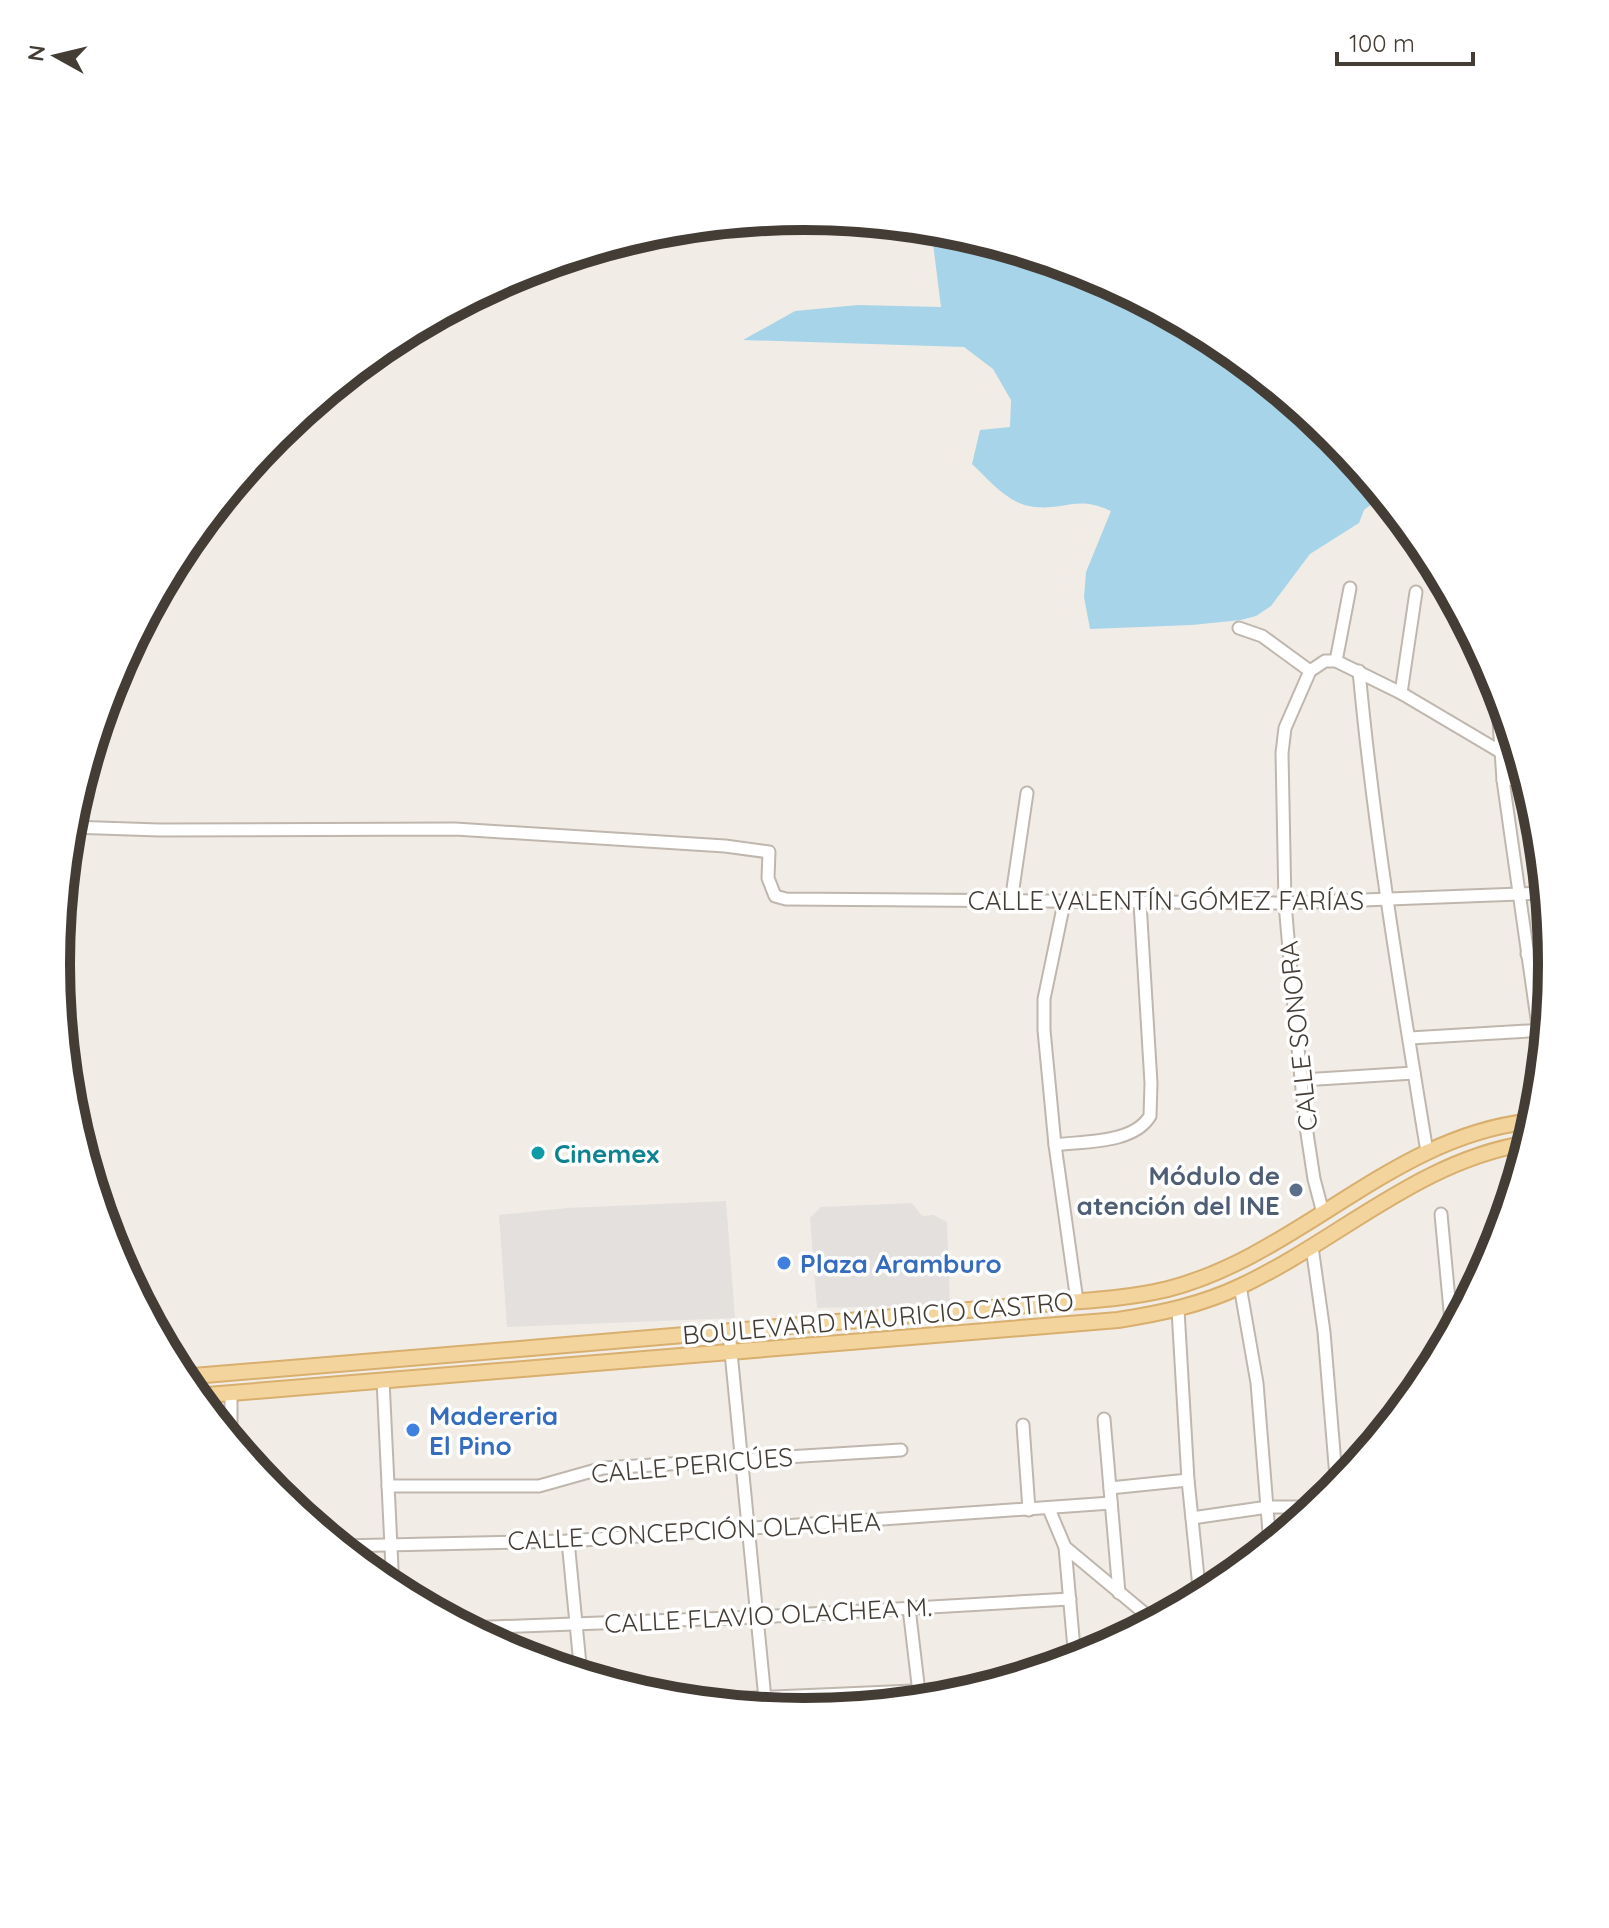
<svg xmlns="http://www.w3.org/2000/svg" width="1609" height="1928" font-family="Quicksand,sans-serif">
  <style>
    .parking { fill: #e3e0de }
    .water { fill: #a8d4e9 }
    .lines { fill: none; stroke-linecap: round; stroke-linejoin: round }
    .minor-casing { stroke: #bfb7ad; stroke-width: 15 }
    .major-casing { stroke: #d8af6e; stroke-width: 18 }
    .minor { stroke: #fff; stroke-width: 11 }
    .major { stroke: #f4d49d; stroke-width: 14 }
    .culture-dot { fill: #0f9aa8; stroke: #fff; stroke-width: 3 }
    .service-dot { fill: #5c6f8a; stroke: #fff; stroke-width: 3 }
    .shop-dot { fill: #3f7fe0; stroke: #fff; stroke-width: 3 }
    .labels { text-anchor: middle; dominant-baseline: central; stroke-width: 7; stroke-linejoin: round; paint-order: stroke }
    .street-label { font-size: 26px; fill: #443d36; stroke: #fff }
    .culture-label { font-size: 26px; font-weight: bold; fill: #0d838f; stroke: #fff; text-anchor: start }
    .service-label { font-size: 26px; font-weight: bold; fill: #4e5e75; stroke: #fff; text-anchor: end }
    .shop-label { font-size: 26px; font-weight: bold; fill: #366cbe; stroke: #fff; text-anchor: start }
    .rim { fill: none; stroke: #443d36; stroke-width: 10 }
  </style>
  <rect width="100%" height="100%" fill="#f1ede6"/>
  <g class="parking">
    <polygon points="726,1201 735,1318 507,1327 499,1215 567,1208"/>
    <polygon points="912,1203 922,1216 934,1215 947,1222 950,1305 817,1308 810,1218 821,1207"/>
  </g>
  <path class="water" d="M931,228L951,230L1091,273L1221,342L1334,435L1384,495L1364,510L1359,523L1310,554L1271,606L1256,616L1241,620L1192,625L1090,629L1084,597L1086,572L1111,511C1077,495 1067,510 1035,507C1009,505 990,481 972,464L980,430L1010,427L1011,400L993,369L964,347L743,340L795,311L858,305L941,307Z"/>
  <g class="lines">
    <defs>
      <g id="minor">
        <polyline points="1239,628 1262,636 1310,671"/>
        <polyline points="1336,661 1350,588"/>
        <path d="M1359,671C1374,832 1401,992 1427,1152"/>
        <polyline points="1496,677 1503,780 1543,1061"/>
        <polyline points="1401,693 1416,592"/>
        <polyline points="1503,780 1526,778"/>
        <polyline points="70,827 159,830 455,829 725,846 769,852 768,878 775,896 786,899 1285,903 1546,893"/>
        <polyline points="1011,902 1027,793"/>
        <polyline points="1064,903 1044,999 1044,1030 1055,1145 1077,1301"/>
        <polyline points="1527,954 1552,950"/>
        <polyline points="1410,1038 1545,1030"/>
        <polyline points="1302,1080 1414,1073"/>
        <path d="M1055,1145C1084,1141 1133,1144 1150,1116L1151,1083L1140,903"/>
        <polyline points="1323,1213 1314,1179 1305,1120 1293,996 1285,903 1282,753 1285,728 1310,671 1325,661 1336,661 1401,693 1499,751"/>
        <polyline points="1441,1214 1452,1332"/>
        <polyline points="1312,1247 1324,1332 1337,1489"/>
        <polyline points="1240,1286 1257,1383 1270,1545"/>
        <polyline points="1178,1310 1188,1480 1200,1597"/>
        <polyline points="729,1332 766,1709"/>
        <polyline points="383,1380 393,1589"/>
        <polyline points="1104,1419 1119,1593"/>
        <polyline points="1023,1425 1029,1510"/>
        <polyline points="231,1439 231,1393"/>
        <polyline points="388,1486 539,1486 603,1468 901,1450"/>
        <polyline points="1110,1488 1188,1480"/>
        <polyline points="1049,1509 1065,1547 1155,1622"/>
        <polyline points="1192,1518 1268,1507 1317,1507"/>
        <polyline points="568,1541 581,1675"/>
        <polyline points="340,1546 568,1541 1111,1503"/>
        <polyline points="1065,1547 1075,1660"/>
        <polyline points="909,1608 920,1701"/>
        <polyline points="466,1628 757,1617 1070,1599"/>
        <polyline points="683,1701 983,1688"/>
      </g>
      <g id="major">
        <path d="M181,1377C407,1358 634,1340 860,1320C916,1315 972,1309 1028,1305C1075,1301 1123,1300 1168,1289C1300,1255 1395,1133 1535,1121"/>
        <path d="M195,1396L1118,1320C1162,1313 1201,1305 1241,1286C1339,1240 1419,1160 1529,1143"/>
      </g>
    </defs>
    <use href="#minor" class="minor-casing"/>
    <use href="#major" class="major-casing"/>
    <use href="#minor" class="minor"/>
    <use href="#major" class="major"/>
  </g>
  <circle class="culture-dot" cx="538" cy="1153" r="8"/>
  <circle class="service-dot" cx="1296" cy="1190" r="8"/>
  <g class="shop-dot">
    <circle cx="784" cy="1263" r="8"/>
    <circle cx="413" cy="1430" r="8"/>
  </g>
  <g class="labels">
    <g class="street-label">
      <text x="1166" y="900">CALLE VALENTÍN GÓMEZ FARÍAS</text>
      <text transform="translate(1298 1036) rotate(-96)">CALLE SONORA</text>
      <text transform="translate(878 1318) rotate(-5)">BOULEVARD MAURICIO CASTRO</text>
      <text transform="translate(692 1465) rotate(-5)">CALLE PERICÚES</text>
      <text transform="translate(694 1531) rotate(-3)">CALLE CONCEPCIÓN OLACHEA</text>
      <text transform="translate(768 1615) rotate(-3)">CALLE FLAVIO OLACHEA M.</text>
    </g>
    <g class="culture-label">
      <text x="554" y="1153">Cinemex</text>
    </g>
    <g class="service-label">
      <text x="1280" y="1175">Módulo de<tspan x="1280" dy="30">atención del INE</tspan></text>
    </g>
    <g class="shop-label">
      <text x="800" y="1263">Plaza Aramburo</text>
      <text x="429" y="1415">Madereria<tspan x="429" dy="30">El Pino</tspan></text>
    </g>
  </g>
  <path d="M0 0H1609V1928H0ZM70 964a734 734 0 1 1 1468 0a734 734 0 1 1-1468 0Z" fill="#fff" fill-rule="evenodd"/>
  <path class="rim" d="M70 964a734 734 0 1 1 1468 0a734 734 0 1 1-1468 0Z"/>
  <g transform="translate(56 56) rotate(278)" stroke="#ffffff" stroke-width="6" paint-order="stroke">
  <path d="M0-6L14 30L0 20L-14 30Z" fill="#443d36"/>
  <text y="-12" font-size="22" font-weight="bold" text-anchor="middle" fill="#443d36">N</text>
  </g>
  <path d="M1337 52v12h136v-12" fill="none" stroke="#443d36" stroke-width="4"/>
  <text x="1349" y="52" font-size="24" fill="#443d36" stroke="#ffffff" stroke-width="6" paint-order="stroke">100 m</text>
</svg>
